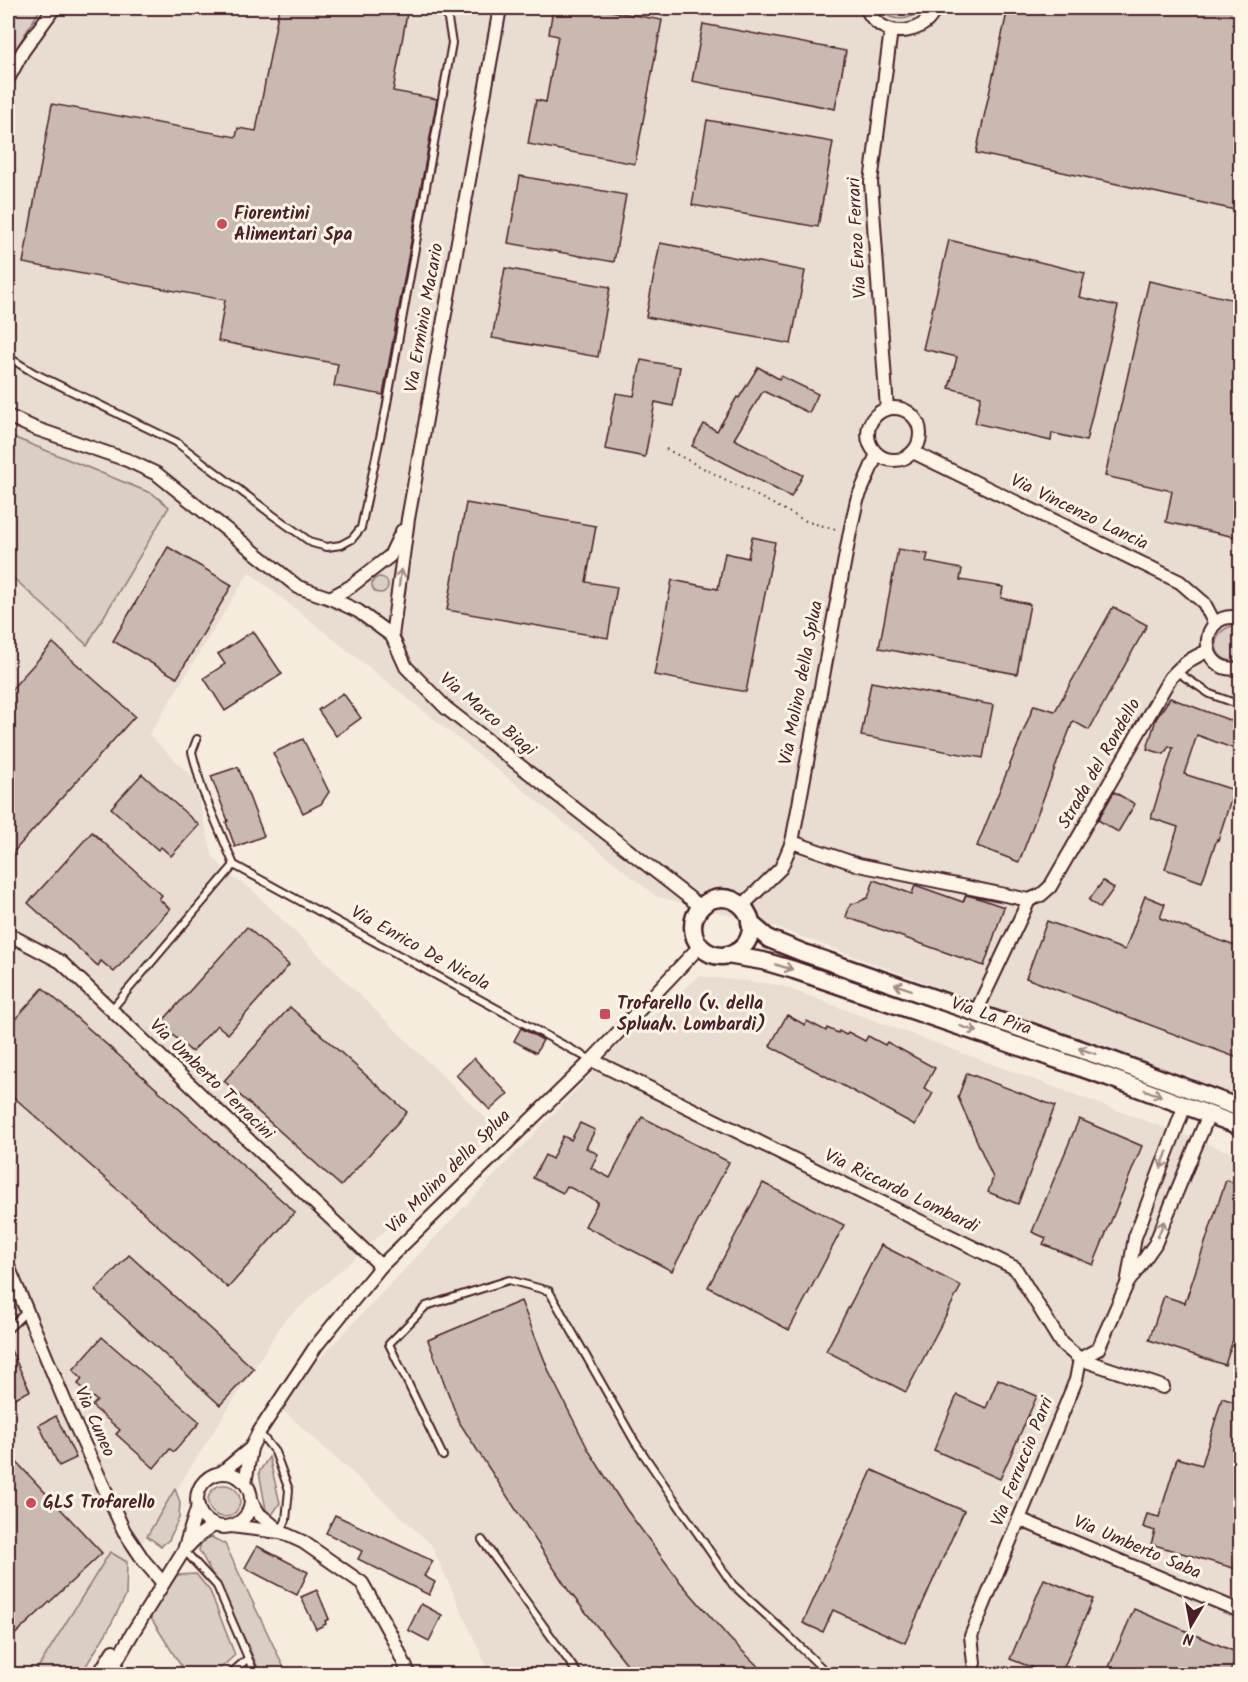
<svg xmlns="http://www.w3.org/2000/svg" width="1248" height="1682" font-family="Kalam,sans-serif">
  <style>
    .built { fill: #e8ddd0 }
    .green { fill: #dbcec4; stroke: #927678; stroke-width: 1.5 }
    .building { fill: #cab9b1; stroke: #4a1f2b; stroke-width: 1.5 }
    .lines { fill: none; stroke-linecap: round; stroke-linejoin: round }
    .lane-casing { stroke: #4a1f2b; stroke-width: 10 }
    .street-casing { stroke: #4a1f2b; stroke-width: 16 }
    .secondary-casing { stroke: #4a1f2b; stroke-width: 21 }
    .path { stroke: #4a1f2b; stroke-width: 2; stroke-dasharray: 1.5 4.5; stroke-linecap: butt }
    .lane { stroke: #fcf5e5; stroke-width: 6 }
    .street { stroke: #fcf5e5; stroke-width: 12 }
    .secondary { stroke: #fcf5e5; stroke-width: 16 }
    .oneway { stroke: #a38a88 }
    .poi-dot { fill: #d1495b; stroke: #fcf5e5; stroke-width: 2 }
    .labels { text-anchor: middle; dominant-baseline: central; stroke-width: 6; stroke-linejoin: round; paint-order: stroke }
    .poi-label { font-size: 18px; font-weight: bold; fill: #4a1f2b; stroke: #fcf5e5; text-anchor: start }
    .street-label { font-size: 18px; fill: #4a1f2b; stroke: #fcf5e5 }
  </style>
  <rect width="100%" height="100%" fill="#f5ecde"/>
  <filter id="ink" filterUnits="userSpaceOnUse"><feTurbulence type="fractalNoise" baseFrequency=".0167" numOctaves="2"/><feDisplacementMap in="SourceGraphic" scale="12" xChannelSelector="R" yChannelSelector="G"/><feConvolveMatrix kernelMatrix="1 2 1 2 8 2 1 2 1" color-interpolation-filters="sRGB"/></filter>
  <g filter="url(#ink)">
    <g class="built">
      <polygon points="41,8 1240,8 1240,1099 775,927 656,896 249,572 149,735 193,778 213,857 231,876 251,889 498,1130 284,1321 147,1536 127,1562 109,1553 34,1674 8,1674 8,573 87,644 169,507 152,494 8,435 8,62"/>
      <polygon points="699,976 779,985 1240,1156 1240,1674 490,1674 431,1544 276,1404 621,1043"/>
    </g>
    <g class="green">
      <polygon points="8,8 41,8 8,62"/>
      <path d="M879,8H921C910,23 890,22 879,8Z"/>
      <polygon points="8,435 153,494 169,507 87,645 8,573"/>
      <circle cx="380" cy="585" r="8"/>
      <path d="M1232,626L1240,627V660C1214,667 1206,633 1232,626Z"/>
      <polygon points="269,1457 280,1503 272,1515 266,1510 259,1472"/>
      <circle cx="224" cy="1501" r="16"/>
      <polygon points="175,1489 180,1502 179,1518 169,1540 161,1546 147,1536"/>
      <polygon points="211,1537 225,1544 287,1674 261,1674 226,1599 199,1550 202,1540"/>
      <polygon points="110,1552 127,1562 126,1595 107,1632 81,1674 34,1674"/>
      <polygon points="196,1574 210,1591 235,1655 214,1674 186,1674 149,1615 177,1575"/>
    </g>
    <g class="building">
      <polygon points="279,8 408,8 393,91 437,99 383,395 334,386 338,364 218,341 225,300 23,263 52,104 236,137 238,128 256,131"/>
      <polygon points="553,8 593,8 662,20 635,164 528,144 536,100 546,102 558,36 549,34"/>
      <polygon points="1008,8 1240,8 1240,211 976,153"/>
      <polygon points="703,24 846,51 835,109 692,81"/>
      <polygon points="707,120 833,142 818,227 692,205"/>
      <polygon points="520,176 626,195 614,262 508,243"/>
      <polygon points="949,240 1085,273 1079,297 1118,306 1086,441 1052,433 1051,441 975,423 981,396 949,388 957,357 923,349"/>
      <polygon points="660,243 805,271 791,344 646,317"/>
      <polygon points="505,268 610,287 598,357 492,338"/>
      <polygon points="1149,281 1240,301 1240,538 1166,522 1172,491 1105,476"/>
      <polygon points="641,360 680,367 673,406 655,402 645,457 605,449 616,393 634,396"/>
      <polygon points="758,367 779,379 781,376 818,394 809,413 763,391 734,439 803,475 791,497 692,446 704,424 717,431 737,397 739,398"/>
      <polygon points="466,503 596,526 586,582 617,587 608,638 447,610"/>
      <polygon points="752,537 775,542 746,692 654,675 672,580 718,589 725,553 748,558"/>
      <polygon points="168,547 232,585 177,678 113,641"/>
      <polygon points="898,549 928,554 926,562 962,569 960,580 1003,587 1001,598 1030,604 1017,674 879,648"/>
      <polygon points="1113,607 1147,625 1089,730 1073,721 1019,862 977,846 1034,705 1055,711"/>
      <polygon points="253,631 282,674 225,711 204,678 225,664 218,654"/>
      <polygon points="53,643 135,716 8,858 8,693"/>
      <polygon points="871,682 993,705 983,758 861,736"/>
      <polygon points="343,693 361,718 336,736 318,710"/>
      <polygon points="1170,698 1240,724 1240,751 1197,735 1184,774 1234,790 1218,840 1217,839 1202,882 1165,869 1178,827 1151,818 1173,748 1169,746 1164,754 1147,749 1156,719"/>
      <polygon points="303,739 329,792 321,804 303,813 273,753"/>
      <polygon points="238,767 264,836 235,847 226,822 228,821 211,776"/>
      <polygon points="142,774 199,825 171,856 161,847 158,850 111,808"/>
      <polygon points="1114,792 1135,804 1118,832 1098,820"/>
      <polygon points="92,832 162,895 159,899 170,909 114,972 101,961 98,966 28,903"/>
      <polygon points="874,880 912,894 915,885 963,902 966,895 978,898 1004,907 984,966 846,917 850,905 868,898"/>
      <polygon points="1103,881 1114,888 1100,908 1089,900"/>
      <polygon points="1145,896 1165,904 1160,918 1240,948 1240,1059 1026,978 1047,921 1125,950"/>
      <polygon points="247,927 289,965 228,1034 217,1025 192,1052 160,1024"/>
      <polygon points="43,988 295,1212 228,1288 8,1092 8,1027"/>
      <polygon points="290,1007 407,1112 341,1186 224,1081"/>
      <polygon points="787,1015 805,1025 807,1021 826,1031 827,1028 838,1033 839,1031 846,1035 848,1032 865,1041 868,1036 885,1045 887,1042 935,1068 924,1088 933,1093 915,1125 770,1046"/>
      <polygon points="521,1028 543,1040 536,1053 514,1041"/>
      <polygon points="474,1058 508,1094 490,1110 456,1075"/>
      <polygon points="967,1073 1055,1106 1018,1204 988,1192 993,1178 958,1097"/>
      <polygon points="642,1117 729,1162 672,1271 585,1226 598,1202 567,1186 563,1193 533,1178 545,1155 552,1159 563,1136 571,1140 580,1123 595,1130 586,1148 598,1154 591,1168 610,1178"/>
      <polygon points="1079,1119 1142,1146 1093,1265 1043,1244 1046,1238 1032,1232"/>
      <polygon points="1226,1180 1240,1185 1240,1318 1225,1365 1149,1340 1164,1296 1185,1303"/>
      <polygon points="763,1183 844,1225 789,1330 708,1287"/>
      <polygon points="881,1245 961,1286 906,1392 826,1351"/>
      <polygon points="129,1255 254,1369 220,1405 95,1291"/>
      <polygon points="521,1301 550,1374 589,1451 626,1509 681,1583 730,1639 766,1674 635,1674 568,1590 459,1422 428,1340"/>
      <polygon points="102,1337 200,1422 174,1452 170,1449 154,1468 116,1434 120,1430 92,1406 97,1401 78,1384 82,1379 73,1370"/>
      <polygon points="8,1344 30,1391 8,1401"/>
      <polygon points="998,1379 1037,1396 1000,1479 934,1450 957,1395 986,1408"/>
      <polygon points="1222,1398 1240,1404 1240,1570 1151,1544 1155,1531 1143,1527 1147,1514 1159,1517 1177,1458 1202,1465"/>
      <polygon points="56,1416 76,1458 59,1466 39,1425"/>
      <polygon points="8,1453 102,1553 8,1641"/>
      <polygon points="872,1470 964,1511 905,1643 833,1610 823,1632 803,1623"/>
      <polygon points="335,1515 433,1561 424,1576 435,1582 429,1595 358,1559 362,1551 326,1533"/>
      <polygon points="257,1546 308,1572 297,1595 245,1568"/>
      <polygon points="1044,1579 1093,1599 1061,1674 1049,1674 1010,1659"/>
      <polygon points="317,1590 329,1619 325,1621 326,1624 316,1629 301,1597"/>
      <polygon points="421,1604 442,1615 429,1641 408,1630"/>
      <polygon points="1134,1609 1238,1653 1229,1674 1106,1674"/>
    </g>
    <g class="lines">
      <defs>
        <g id="lane">
          <polyline points="8,357 34,373 176,442 274,516 312,543 327,547 341,545 352,539 361,528 386,409 452,43 446,8"/>
          <polyline points="1177,672 1210,694 1240,705"/>
          <polyline points="197,739 192,752 202,789 234,865 591,1060"/>
          <polyline points="111,1010 234,865"/>
          <polyline points="8,1329 27,1311"/>
          <polyline points="259,1432 275,1452 289,1490 286,1520 281,1531"/>
          <polyline points="443,1456 389,1344 426,1306 509,1280 549,1291 635,1442 733,1585 787,1634 828,1674"/>
          <polyline points="482,1540 578,1674"/>
          <polyline points="184,1550 217,1586 255,1674"/>
          <polyline points="230,1674 247,1659"/>
        </g>
        <g id="street">
          <path d="M866,8C870,15 874,22 882,26C901,37 928,29 935,8"/>
          <polyline points="8,79 23,51 54,8"/>
          <circle cx="894" cy="434" r="26"/>
          <polyline points="887,409 871,182 891,30"/>
          <polyline points="8,416 34,428 127,460 157,474 298,587 330,598 358,611 392,636 406,667 446,708 701,907"/>
          <polyline points="913,452 1180,582 1204,603 1215,624"/>
          <polyline points="330,598 350,587 390,556 402,531"/>
          <path d="M1240,618C1198,608 1196,676 1240,668"/>
          <polyline points="392,636 408,519 500,8"/>
          <path d="M792,842L859,865L1029,900L1041,895L1050,887L1170,678C1183,664 1191,658 1208,651"/>
          <polyline points="742,906 781,868 792,842 850,532 857,500 877,454"/>
          <polyline points="8,934 61,962 381,1266"/>
          <polyline points="976,1012 1029,900"/>
          <polyline points="592,1060 1015,1268 1061,1343 1080,1359 1163,1387"/>
          <polyline points="1185,1105 1135,1237 1127,1284 1155,1244 1209,1114"/>
          <polyline points="8,1266 68,1409 124,1531 144,1561 163,1583"/>
          <polyline points="221,1473 251,1448"/>
          <circle cx="224" cy="1500" r="27"/>
          <polyline points="245,1483 251,1448 259,1432 316,1346 381,1266 592,1060 700,946"/>
          <polyline points="251,1500 259,1514 281,1532 303,1542 362,1583 391,1635 409,1674"/>
          <polyline points="1019,1519 1240,1611"/>
          <polyline points="231,1526 279,1532"/>
          <polyline points="187,1547 198,1536 214,1525"/>
          <polyline points="974,1663 971,1636 1076,1380 1080,1359 1098,1349 1127,1284"/>
          <polyline points="99,1674 113,1651"/>
          <polyline points="109,1674 133,1632 184,1550 198,1506"/>
        </g>
        <g id="secondary">
          <circle cx="722" cy="927" r="29"/>
          <polyline points="750,923 769,939 804,953 1114,1061 1240,1108"/>
          <polyline points="727,955 763,961 794,970 1108,1077 1240,1126"/>
        </g>
      </defs>
      <use href="#lane" class="lane-casing"/>
      <use href="#street" class="street-casing"/>
      <use href="#secondary" class="secondary-casing"/>
      <polyline class="path" points="666,449 808,522 839,530"/>
      <use href="#lane" class="lane"/>
      <use href="#street" class="street"/>
      <use href="#secondary" class="secondary"/>
    </g>
    <defs><path id="oneway-shaft" d="M-6 0H5M1.5-3L5.5 0L1.5 3" fill="none" stroke-width="1.6" stroke-linecap="round" stroke-linejoin="round" transform="scale(1.5)"/></defs>
    <g class="oneway">
      <use href="#oneway-shaft" transform="translate(400 578) rotate(-83)"/>
      <use href="#oneway-shaft" transform="translate(784 967) rotate(16)"/>
      <use href="#oneway-shaft" transform="translate(903 987) rotate(-161)"/>
      <use href="#oneway-shaft" transform="translate(969 1029) rotate(19)"/>
      <use href="#oneway-shaft" transform="translate(1087 1051) rotate(-161)"/>
      <use href="#oneway-shaft" transform="translate(1153 1093) rotate(20)"/>
      <use href="#oneway-shaft" transform="translate(1164 1160) rotate(111)"/>
      <use href="#oneway-shaft" transform="translate(1161 1229) rotate(-67)"/>
    </g>
  </g>
  <g class="poi-dot">
    <circle cx="222" cy="224" r="6"/>
    <rect x="599" y="1008" width="12" height="12" rx="3"/>
    <circle cx="31" cy="1503" r="6"/>
  </g>
  <g class="labels">
    <g class="poi-label">
      <text x="234" y="214">Fiorentini<tspan x="234" dy="21">Alimentari Spa</tspan></text>
      <text x="617" y="1004">Trofarello (v. della<tspan x="617" dy="21">Splua/v. Lombardi)</tspan></text>
      <text x="43" y="1503">GLS Trofarello</text>
    </g>
    <g class="street-label">
      <text transform="translate(858 238) rotate(-93)">Via Enzo Ferrari</text>
      <text transform="translate(425 318) rotate(-80)">Via Erminio Macario</text>
      <text transform="translate(1079 513) rotate(26)">Via Vincenzo Lancia</text>
      <text transform="translate(802 683) rotate(-79)">Via Molino della Splua</text>
      <text transform="translate(487 715) rotate(40)">Via Marco Biagi</text>
      <text transform="translate(1100 764) rotate(-60)">Strada del Rondello</text>
      <text transform="translate(420 949) rotate(29)">Via Enrico De Nicola</text>
      <text transform="translate(991 1017) rotate(19)">Via La Pira</text>
      <text transform="translate(211 1080) rotate(44)">Via Umberto Terracini</text>
      <text transform="translate(449 1172) rotate(-45)">Via Molino della Splua</text>
      <text transform="translate(901 1192) rotate(26)">Via Riccardo Lombardi</text>
      <text transform="translate(94 1422) rotate(66)">Via Cuneo</text>
      <text transform="translate(1023 1462) rotate(-68)">Via Ferruccio Parri</text>
      <text transform="translate(1137 1548) rotate(23)">Via Umberto Saba</text>
    </g>
  </g>
  <rect width="1248" height="1682" fill="none" stroke="#fcf5e5" stroke-width="30"/>
  <rect x="15" y="15" width="1218" height="1652" fill="none" stroke="#4a1f2b" stroke-width="2" filter="url(#ink)"/>
  <g transform="translate(1191 1625) rotate(190)" stroke="#fcf5e5" stroke-width="4.5" paint-order="stroke">
  <path d="M0-4.5L10 22L0 15L-10 22Z" fill="#4a1f2b"/>
  <text y="-9" font-size="16" font-weight="bold" text-anchor="middle" fill="#4a1f2b">N</text>
  </g>
</svg>
